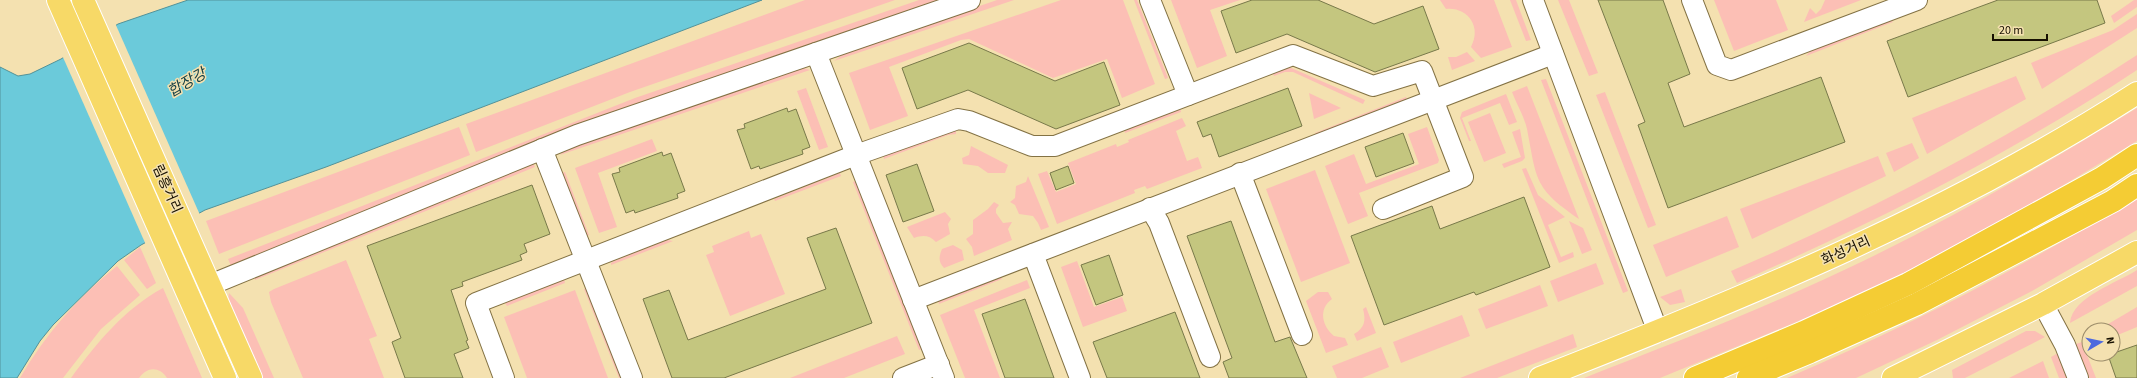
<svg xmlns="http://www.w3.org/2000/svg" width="2137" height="378" font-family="'Source Sans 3','Noto Sans KR',sans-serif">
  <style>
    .green { fill: #fcbfb5 }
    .water { fill: #6bcada; stroke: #529299 }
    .pier { fill: #f4e1b0 }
    .building { fill: #c4c67f; stroke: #78794a }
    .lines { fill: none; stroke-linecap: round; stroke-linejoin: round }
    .minor-casing { stroke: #837244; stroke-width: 22 }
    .primary-casing { stroke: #fff; stroke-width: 24 }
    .trunk-casing { stroke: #fff; stroke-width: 24 }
    .minor { stroke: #fff; stroke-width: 20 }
    .primary { stroke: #f7d967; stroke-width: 22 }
    .trunk { stroke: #f4cc34; stroke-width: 22 }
    .labels { text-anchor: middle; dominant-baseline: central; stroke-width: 3; stroke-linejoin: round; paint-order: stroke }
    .street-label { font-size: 14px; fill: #171001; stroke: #f4e1b0 }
    .water-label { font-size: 15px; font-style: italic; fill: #113e45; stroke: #f4e1b0 }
  </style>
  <rect width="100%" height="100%" fill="#f4e1b0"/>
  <g class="green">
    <polygon points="805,0 895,0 630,92 476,152 466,124"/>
    <polygon points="919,0 945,0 231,266 228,259 635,98"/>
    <polygon points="997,0 1014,0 834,61 846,52"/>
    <polygon points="1061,0 1123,0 1155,84 1122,98 1107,59 1053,78 969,39 961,40 889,67 908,116 870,130 849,73"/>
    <polygon points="1134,0 1137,0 1168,78 1165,79"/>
    <polygon points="1171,0 1240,0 1210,10 1227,56 1197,68"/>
    <path d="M1440,0H1494L1512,47L1481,58L1471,47C1482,27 1468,7 1446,9Z"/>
    <polygon points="1510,0 1516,0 1531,40 1526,41"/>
    <polygon points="1558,0 1569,0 1598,73 1589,76"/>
    <polygon points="1714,0 1776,0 1788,30 1734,51"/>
    <polygon points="1825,0 1861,0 1804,22 1810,8 1816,14 1821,9"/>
    <polygon points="2134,0 2137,0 2137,7 2114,23 2111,16"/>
    <polygon points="2137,14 2137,28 2042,89 2031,63 2113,30"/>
    <polygon points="1892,21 1893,22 1806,56 1811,50 1885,22"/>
    <polygon points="1467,52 1475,61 1452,70 1448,57 1456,57"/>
    <path d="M2137,55V70C2010,154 1876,222 1737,283L1731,271C1873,210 2008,139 2137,55Z"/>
    <polygon points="1289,67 1365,100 1363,104 1293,72 1285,72 1274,76 1272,72"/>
    <polygon points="804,68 810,70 560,155 566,149"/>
    <polygon points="2016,76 2026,99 1927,154 1912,118"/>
    <polygon points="1546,79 1628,291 1623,293 1541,80"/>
    <path d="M1527,86L1579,219C1534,188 1537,181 1527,129C1524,116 1517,105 1512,92Z"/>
    <polygon points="806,88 828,147 819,150 797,91"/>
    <polygon points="1605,92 1656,225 1648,228 1596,95"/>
    <polygon points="1309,93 1341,108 1314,119"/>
    <polygon points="1506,94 1517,122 1509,125 1500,103 1462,118 1471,141 1469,141 1460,118 1462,112"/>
    <polygon points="1406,97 1407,100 1316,135 1315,133"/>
    <polygon points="1180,108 1181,112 1125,133 1124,129"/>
    <path d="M2137,108V141L2007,219L1914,268L1818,313L1660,378H1584C1658,349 1732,321 1805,288C1920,237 2030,174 2137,108Z"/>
    <polygon points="1490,113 1506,153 1484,162 1468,122"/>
    <polygon points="1182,118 1186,126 1176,131 1187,161 1198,157 1202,168 1147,189 1145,186 1134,190 1135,193 1057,224 1038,174 1047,171 1056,192 1076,184 1068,163 1116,144 1117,147 1129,142 1128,140"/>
    <polygon points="459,127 470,155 219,254 206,221"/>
    <polygon points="1427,127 1439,160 1438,163 1359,193 1368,216 1348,224 1325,166 1354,154 1366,184 1419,164 1408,134"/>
    <polygon points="1520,129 1525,158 1522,161 1504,168 1502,164 1521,157 1512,132"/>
    <polygon points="951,131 956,131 956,134 948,135 884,159 883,155"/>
    <polygon points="652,139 657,151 598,173 617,227 599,233 575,168"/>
    <polygon points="1912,143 1919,158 1894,172 1886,153"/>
    <polygon points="971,146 1008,165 1005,173 988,173 978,166 963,164 962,158 969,155"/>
    <polygon points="1878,156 1886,176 1752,239 1740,209"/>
    <polygon points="533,163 535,167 255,280 254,276"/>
    <polygon points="1526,168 1538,195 1565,217 1548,225 1561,257 1573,252 1574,257 1559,263 1522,169"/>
    <polygon points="1315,170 1350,263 1301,282 1266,189"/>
    <polygon points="565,172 589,235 586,236 562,173"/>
    <polygon points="840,173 841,176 775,201 774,199"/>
    <polygon points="1028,176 1049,227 1041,230 1038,223 1033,216 1019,214 1015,205 1010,202 1015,198 1016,186 1026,182"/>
    <polygon points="856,181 922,349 919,350 853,182"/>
    <path d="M2137,197V230L2032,291L1937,340L1856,378H1787C1908,327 2025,266 2137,197Z"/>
    <polygon points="994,202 999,205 996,209 996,213 1003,223 1012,222 1008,229 1012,240 974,256 972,247 966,239 973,234 973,220 988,209"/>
    <path d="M945,212L951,219L948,224L950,234L936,242C929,235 923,235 914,238L907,227Z"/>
    <polygon points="1727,216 1739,247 1666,277 1653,245"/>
    <polygon points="1569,221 1583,228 1592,250 1582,254"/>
    <polygon points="749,231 751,238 761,234 785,294 730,316 706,255 714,252 712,246"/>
    <polygon points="667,240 673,241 611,265 611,263 614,261"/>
    <path d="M953,245L962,250L964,260L944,268C938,262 939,256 942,249Z"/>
    <polygon points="140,247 156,283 147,289 124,260"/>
    <polygon points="346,260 377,336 369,339 384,378 303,378 271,302 269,292 274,289"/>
    <polygon points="1077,261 1094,307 1122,297 1127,311 1083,327 1061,267"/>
    <polygon points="1596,263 1604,284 1558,302 1550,281"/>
    <path d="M117,266L140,295L101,329L63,378H20C45,335 78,297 117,266Z"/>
    <path d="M2137,270V286L2070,323C2072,297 2117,283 2137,270Z"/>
    <polygon points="1001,277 1002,279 939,304 938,301"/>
    <polygon points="564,279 565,283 507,306 505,303"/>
    <polygon points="1027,280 1030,288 974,310 1000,378 965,378 940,315"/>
    <polygon points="1540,285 1548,306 1486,329 1478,309"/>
    <path d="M163,288L202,378H167C159,366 147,367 139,378H71C96,344 124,309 163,288Z"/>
    <polygon points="587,288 622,377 619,378 584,289"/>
    <polygon points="1681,289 1685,302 1670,305 1660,297"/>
    <polygon points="575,290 608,378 527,378 504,317"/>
    <path d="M1318,292H1328L1332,299C1318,309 1322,326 1334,336L1345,338L1348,345L1326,353L1306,301Z"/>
    <polygon points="229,293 243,308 274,378 262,378 228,301"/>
    <path d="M1366,307L1376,333L1357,341L1354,334C1365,328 1366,320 1363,309Z"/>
    <polygon points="2137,307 2137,327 2113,337 2113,330 2098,330"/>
    <polygon points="1462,315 1470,336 1401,363 1393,342"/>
    <polygon points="2026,331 2035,331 2045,337 1965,378 1953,378 1952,370"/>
    <polygon points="1573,334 1577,347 1497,378 1460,378"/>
    <polygon points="897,336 905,354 844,378 790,378"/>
    <polygon points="2082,342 2096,378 2089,378 2076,344"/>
    <polygon points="1381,347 1389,367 1362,378 1337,378 1332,366"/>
    <polygon points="2058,353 2068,378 2059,378 2051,357"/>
    <polygon points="2043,361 2049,378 2009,378"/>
  </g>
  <polygon class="water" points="188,0 762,0 326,167 205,210 141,245 118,261 53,325 40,341 17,378 0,378 0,67 18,76 30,74 61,59 118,24"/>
  <polygon class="pier" points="115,23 200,215 146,245 62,55"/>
  <g class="building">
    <polygon points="1252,0 1318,0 1374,24 1423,6 1439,49 1375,72 1287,34 1236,53 1221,11"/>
    <polygon points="1598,0 1663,0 1690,74 1668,83 1684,127 1821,77 1845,142 1668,208 1638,125 1645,122"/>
    <polygon points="1998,0 2097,0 2105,23 1908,97 1887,41"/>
    <polygon points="969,43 1055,81 1104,62 1120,105 1056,129 968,90 917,109 902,68"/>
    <polygon points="1288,88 1302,126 1219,157 1211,134 1203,137 1197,122"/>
    <polygon points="787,108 788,112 796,109 810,147 802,150 803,154 760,169 759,166 751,169 737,130 745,128 744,124"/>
    <polygon points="1403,133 1414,163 1376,177 1365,147"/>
    <polygon points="662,152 663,156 671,153 685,191 677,194 678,198 635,213 634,210 626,213 612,174 620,172 619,168"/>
    <polygon points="917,164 934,211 903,222 886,175"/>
    <polygon points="1068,166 1074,183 1056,190 1050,173"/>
    <polygon points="532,185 550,234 524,244 527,252 520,255 522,260 462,282 463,286 451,290 468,340 466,341 469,348 454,354 463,378 405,378 392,342 401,338 367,246"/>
    <polygon points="1524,197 1550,267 1476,295 1474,292 1384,325 1351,236 1432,206 1440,229"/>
    <polygon points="1231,221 1275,342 1290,337 1307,378 1229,378 1223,362 1232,358 1187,236"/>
    <polygon points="836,228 872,323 724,378 672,378 643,299 669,290 688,340 826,289 807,238"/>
    <polygon points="1109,255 1123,295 1096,305 1081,265"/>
    <polygon points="1025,299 1054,378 1005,378 982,314"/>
    <polygon points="1175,312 1200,378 1107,378 1093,342"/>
    <polygon points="2137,345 2137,378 2116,378 2108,355"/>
  </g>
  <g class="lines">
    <defs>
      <g id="minor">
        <polyline points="1150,0 1188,95"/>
        <polyline points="1533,0 1658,332"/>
        <polyline points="1692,0 1717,65 1731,70 1917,0"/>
        <polyline points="816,53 944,378"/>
        <polyline points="542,149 632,378"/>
        <polyline points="1240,173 1302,335"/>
        <polyline points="1150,208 1159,223 1210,357"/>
        <polyline points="1033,254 1080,378"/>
        <polyline points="210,285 577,135 970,0"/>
        <polyline points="913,300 1553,54"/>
        <polyline points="2043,304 2065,345 2078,378"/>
        <polyline points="504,378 476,303 856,155 958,119 969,121 1032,146 1055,146 1293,55 1373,86 1422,71 1463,177 1383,209"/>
        <polyline points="903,378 939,364"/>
      </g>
      <g id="primary">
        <polyline points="58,0 225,378"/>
        <polyline points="83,0 251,378"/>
        <path d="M1540,378C1747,297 1949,214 2137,93"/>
        <polyline points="1893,378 2043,304 2137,252"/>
      </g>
      <g id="trunk">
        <polyline points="1695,378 1804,332 1908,284 2102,178 2137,155"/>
        <polyline points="1748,378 1810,352 1917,304 2113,201 2137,185"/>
      </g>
    </defs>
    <use href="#minor" class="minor-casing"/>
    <use href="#primary" class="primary-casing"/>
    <use href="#trunk" class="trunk-casing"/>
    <use href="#minor" class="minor"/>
    <use href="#primary" class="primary"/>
    <use href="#trunk" class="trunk"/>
  </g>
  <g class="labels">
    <g class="street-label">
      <text transform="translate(167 189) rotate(66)">림흥거리</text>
      <text transform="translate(1846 251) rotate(-24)">화성거리</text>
    </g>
    <g class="water-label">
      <text transform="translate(187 83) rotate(-30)">합장강</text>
    </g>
  </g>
  <g transform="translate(2101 342) rotate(81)"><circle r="19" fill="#f4e1b0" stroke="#9c8d6a"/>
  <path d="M0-3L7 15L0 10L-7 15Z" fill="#4e6ade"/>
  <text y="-6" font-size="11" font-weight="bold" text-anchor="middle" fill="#171001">N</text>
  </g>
  <path d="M1993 34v6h54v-6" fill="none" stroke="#171001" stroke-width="2"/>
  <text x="1999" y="34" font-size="12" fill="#171001" stroke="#f4e1b0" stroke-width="3" paint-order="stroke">20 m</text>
</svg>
